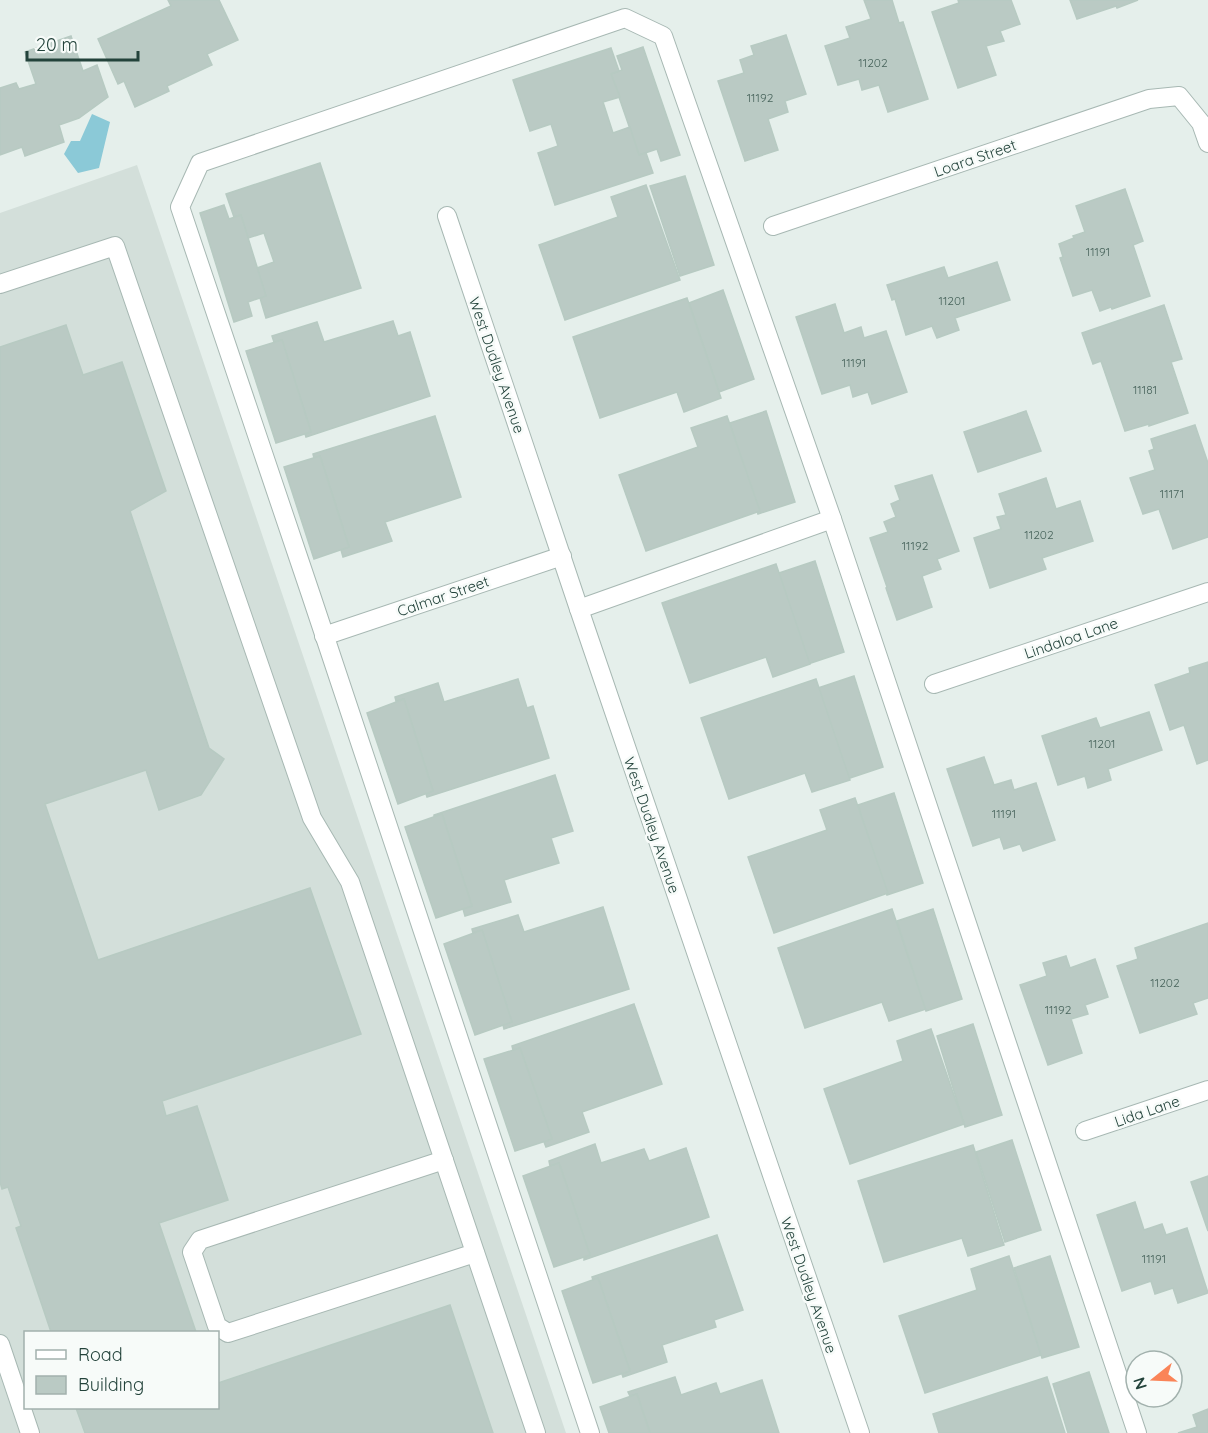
<svg xmlns="http://www.w3.org/2000/svg" width="1208" height="1433" font-family="Quicksand,sans-serif">
  <style>
    .built { fill: #d3dfda; fill-rule: evenodd }
    .water { fill: #8bc9d7 }
    .building { fill: #bacac4; stroke: #b7cac2; stroke-width: 1.5 }
    .lines { fill: none; stroke-linecap: round; stroke-linejoin: round }
    .minor-casing { stroke: #a7b8b3; stroke-width: 20 }
    .minor { stroke: #fff; stroke-width: 18 }
    .labels { text-anchor: middle; dominant-baseline: central; stroke-width: 5; stroke-linejoin: round; paint-order: stroke }
    .number-label { font-size: 12px; fill: #49655d }
    .street-label { font-size: 15px; fill: #23433b; stroke: #f7fbf9 }
  </style>
  <rect width="100%" height="100%" fill="#e5efeb"/>
  <path class="built" d="M137,165L566,1433H0V213ZM26,1332H218V1408H26Z"/>
  <polygon class="water" points="92,114 110,122 99,168 78,173 64,154 71,141 80,141"/>
  <g class="building">
    <polygon points="168,0 219,0 238,40 207,54 212,65 167,86 169,91 135,107 124,81 118,84 98,39 171,6"/>
    <polygon points="864,0 892,0 899,23 903,22 928,99 888,112 879,85 862,90 859,79 838,85 825,46 850,38 846,27 871,19"/>
    <polygon points="958,0 1011,0 1020,24 1000,31 1004,41 986,46 996,75 958,88 932,12 959,3"/>
    <polygon points="1070,0 1138,0 1117,8 1116,6 1077,19"/>
    <polygon points="786,35 806,94 785,101 788,112 768,119 778,150 745,161 718,81 744,73 740,60 754,55 751,46"/>
    <polygon points="71,36 83,71 97,65 108,97 79,118 59,125 64,142 25,156 22,147 0,155 0,88 16,83 19,89 36,84 25,52"/>
    <polygon points="643,47 680,155 661,161 657,149 639,155 611,74 622,70 617,56"/>
    <polygon points="611,48 619,71 611,74 620,97 603,102 613,133 630,127 639,155 646,153 653,173 555,205 538,153 558,146 551,124 530,131 513,80"/>
    <polygon points="320,163 361,288 266,318 260,298 266,296 257,268 274,262 264,233 248,238 241,215 234,217 226,194"/>
    <polygon points="685,176 714,265 680,276 650,186"/>
    <polygon points="646,185 680,280 565,320 539,245 618,217 611,197"/>
    <polygon points="1125,189 1143,241 1133,245 1150,296 1112,309 1111,307 1100,311 1092,290 1073,296 1060,258 1063,257 1059,244 1074,238 1073,236 1085,232 1076,206"/>
    <polygon points="224,205 229,219 241,215 266,296 248,302 252,316 234,322 200,213"/>
    <polygon points="997,262 1010,300 955,318 959,330 937,338 932,326 906,335 895,299 892,300 887,285 944,267 948,278"/>
    <polygon points="723,290 754,379 719,392 689,303"/>
    <polygon points="687,298 721,398 684,412 677,392 600,418 573,337"/>
    <polygon points="835,304 844,333 861,327 864,338 886,331 907,392 872,404 868,392 853,397 850,385 822,394 796,317"/>
    <polygon points="1164,305 1182,359 1171,362 1188,413 1149,426 1149,424 1125,431 1101,361 1093,364 1082,333"/>
    <polygon points="393,321 398,336 410,332 430,396 306,437 305,434 311,432 282,340 274,342 272,336 317,322 324,342"/>
    <polygon points="66,325 83,375 122,362 166,491 130,511 209,748 224,759 201,795 159,810 146,770 45,804 98,960 310,888 361,1034 162,1101 166,1116 197,1106 228,1200 159,1223 196,1332 51,1332 16,1228 21,1226 8,1187 2,1189 0,1182 0,347"/>
    <polygon points="282,340 311,432 276,443 246,351"/>
    <polygon points="766,411 795,502 758,514 730,423"/>
    <polygon points="1026,411 1041,451 978,472 964,432"/>
    <polygon points="435,416 461,497 385,522 392,541 343,557 341,550 349,547 320,456 314,458 313,454"/>
    <polygon points="727,416 760,511 646,551 619,475 698,447 691,428"/>
    <polygon points="1195,425 1208,463 1208,537 1173,549 1159,509 1143,514 1130,478 1155,470 1149,451 1154,449 1151,439"/>
    <polygon points="320,456 349,547 314,559 284,467"/>
    <polygon points="932,475 959,551 937,559 941,569 922,576 932,607 897,620 886,588 887,587 870,538 888,532 884,522 896,517 891,504 900,500 895,486"/>
    <polygon points="1046,478 1056,509 1080,501 1093,541 1042,558 1046,569 990,588 974,538 1001,529 997,517 1006,515 999,494"/>
    <polygon points="815,561 844,652 808,664 779,573"/>
    <polygon points="776,564 810,664 773,677 766,657 690,683 662,603"/>
    <polygon points="1208,662 1208,760 1197,764 1184,725 1170,730 1155,685 1190,673 1189,668"/>
    <polygon points="854,676 883,767 847,779 818,688"/>
    <polygon points="518,679 527,708 533,706 549,758 427,797 426,794 433,791 404,699 396,701 395,697 438,683 444,702"/>
    <polygon points="816,679 850,780 812,792 805,773 729,799 701,718"/>
    <polygon points="404,699 433,791 398,804 367,713"/>
    <polygon points="1149,712 1162,750 1108,769 1111,780 1088,788 1085,776 1058,785 1042,736 1096,718 1100,728"/>
    <polygon points="984,757 994,785 1011,780 1014,790 1036,783 1055,840 1023,851 1020,844 1004,849 1000,837 973,846 947,769"/>
    <polygon points="555,775 573,831 551,838 559,863 504,880 511,902 465,916 463,909 472,906 442,814 434,816 434,815"/>
    <polygon points="894,793 923,883 887,895 858,805"/>
    <polygon points="855,798 888,893 774,933 748,857 827,830 820,810"/>
    <polygon points="442,814 472,906 436,918 405,827"/>
    <polygon points="603,907 629,989 504,1029 503,1025 512,1022 482,930 473,933 472,929 518,915 524,932"/>
    <polygon points="892,909 926,1009 889,1021 882,1002 805,1028 778,948"/>
    <polygon points="933,909 962,999 926,1011 897,921"/>
    <polygon points="1208,923 1208,998 1193,1003 1197,1014 1140,1033 1117,966 1138,959 1135,948"/>
    <polygon points="482,930 512,1022 475,1035 444,944"/>
    <polygon points="1066,956 1070,968 1095,959 1108,997 1085,1005 1088,1014 1071,1019 1082,1053 1048,1065 1020,985 1047,976 1043,963"/>
    <polygon points="634,1004 662,1084 582,1112 589,1132 546,1147 544,1142 552,1139 520,1048 513,1050 512,1046"/>
    <polygon points="973,1024 1002,1115 965,1127 937,1036"/>
    <polygon points="931,1029 964,1124 850,1164 824,1089 903,1061 897,1041"/>
    <polygon points="520,1048 552,1139 515,1151 484,1059"/>
    <polygon points="1012,1140 1041,1230 1005,1242 976,1152"/>
    <polygon points="595,1144 601,1163 644,1149 649,1161 686,1148 709,1217 584,1260 584,1258 590,1255 559,1163 550,1166 549,1161"/>
    <polygon points="973,1145 1004,1245 968,1256 962,1238 884,1262 858,1181"/>
    <polygon points="559,1163 590,1255 554,1267 523,1176"/>
    <polygon points="1208,1176 1208,1231 1191,1182"/>
    <polygon points="1135,1202 1144,1230 1162,1224 1166,1235 1187,1228 1208,1293 1178,1303 1173,1288 1155,1294 1151,1281 1122,1291 1097,1215"/>
    <polygon points="717,1235 743,1310 714,1320 716,1327 662,1345 667,1362 623,1377 622,1374 630,1371 598,1278 593,1280 592,1277"/>
    <polygon points="1009,1256 1041,1355 925,1393 899,1316 977,1290 971,1269"/>
    <polygon points="1050,1256 1079,1347 1042,1358 1014,1268"/>
    <polygon points="598,1278 630,1371 593,1383 562,1291"/>
    <polygon points="450,1305 493,1433 85,1433 76,1408 218,1408 218,1383"/>
    <polygon points="1089,1372 1109,1433 1068,1433 1053,1384"/>
    <polygon points="675,1377 681,1395 716,1383 720,1394 762,1380 779,1433 650,1433 637,1394 630,1396 628,1392"/>
    <polygon points="1047,1377 1065,1433 939,1433 933,1414"/>
    <polygon points="637,1394 650,1433 609,1433 600,1407"/>
    <polygon points="1208,1409 1208,1433 1178,1433 1197,1427 1193,1415"/>
  </g>
  <g class="lines">
    <defs>
      <g id="minor">
        <polyline points="447,216 579,609 860,1433"/>
        <polyline points="773,226 1149,99 1179,96 1201,123 1208,143"/>
        <polyline points="0,284 115,246 312,818 350,882 536,1433"/>
        <polyline points="579,609 832,519"/>
        <polyline points="324,636 562,556"/>
        <polyline points="934,684 1208,592"/>
        <polyline points="1085,1131 1208,1090"/>
        <polyline points="444,1160 200,1240 192,1252 217,1326 228,1333 475,1253"/>
        <polyline points="0,1344 30,1433"/>
        <polyline points="590,1433 311,595 180,207 200,163 625,18 663,36 832,519 1137,1433"/>
      </g>
    </defs>
    <use href="#minor" class="minor-casing"/>
    <use href="#minor" class="minor"/>
  </g>
  <g class="labels">
    <g class="number-label">
      <text x="873" y="62">11202</text>
      <text x="760" y="97">11192</text>
      <text x="1098" y="251">11191</text>
      <text x="952" y="300">11201</text>
      <text x="854" y="362">11191</text>
      <text x="1145" y="389">11181</text>
      <text x="1172" y="493">11171</text>
      <text x="1039" y="534">11202</text>
      <text x="915" y="545">11192</text>
      <text x="1102" y="743">11201</text>
      <text x="1004" y="813">11191</text>
      <text x="1165" y="982">11202</text>
      <text x="1058" y="1009">11192</text>
      <text x="1154" y="1258">11191</text>
    </g>
    <g class="street-label">
      <text transform="translate(975 158) rotate(-19)">Loara Street</text>
      <text transform="translate(497 365) rotate(71)">West Dudley Avenue</text>
      <text transform="translate(443 596) rotate(-19)">Calmar Street</text>
      <text transform="translate(1071 638) rotate(-19)">Lindaloa Lane</text>
      <text transform="translate(652 825) rotate(71)">West Dudley Avenue</text>
      <text transform="translate(1147 1111) rotate(-19)">Lida Lane</text>
      <text transform="translate(809 1285) rotate(71)">West Dudley Avenue</text>
    </g>
  </g>
  <rect x="24" y="1331" width="195" height="78" fill="#f7fbf9" stroke="#a2b1ad" stroke-width="1.5"/>
  <rect x="36" y="1350" width="30" height="9" fill="#ffffff" stroke="#a2b1ad" stroke-width="1.5"/>
  <text x="78" y="1361" font-size="18" fill="#23433b">Road</text>
  <rect x="36" y="1376" width="30" height="18" fill="#bacac4" stroke="#a2b1ad" stroke-width="1.5"/>
  <text x="78" y="1391" font-size="18" fill="#23433b">Building</text>
  <g transform="translate(1154 1379) rotate(252)"><circle r="28" fill="#f7fbf9" stroke="#a2b1ad" stroke-width="1.5"/>
  <path d="M0-4.5L10 22L0 15L-10 22Z" fill="#fa8458"/>
  <text y="-9" font-size="16" font-weight="bold" text-anchor="middle" fill="#23433b">N</text>
  </g>
  <path d="M27 51v9h111v-9" fill="none" stroke="#23433b" stroke-width="3"/>
  <text x="36" y="51" font-size="18" fill="#23433b" stroke="#f7fbf9" stroke-width="4.5" paint-order="stroke">20 m</text>
</svg>
